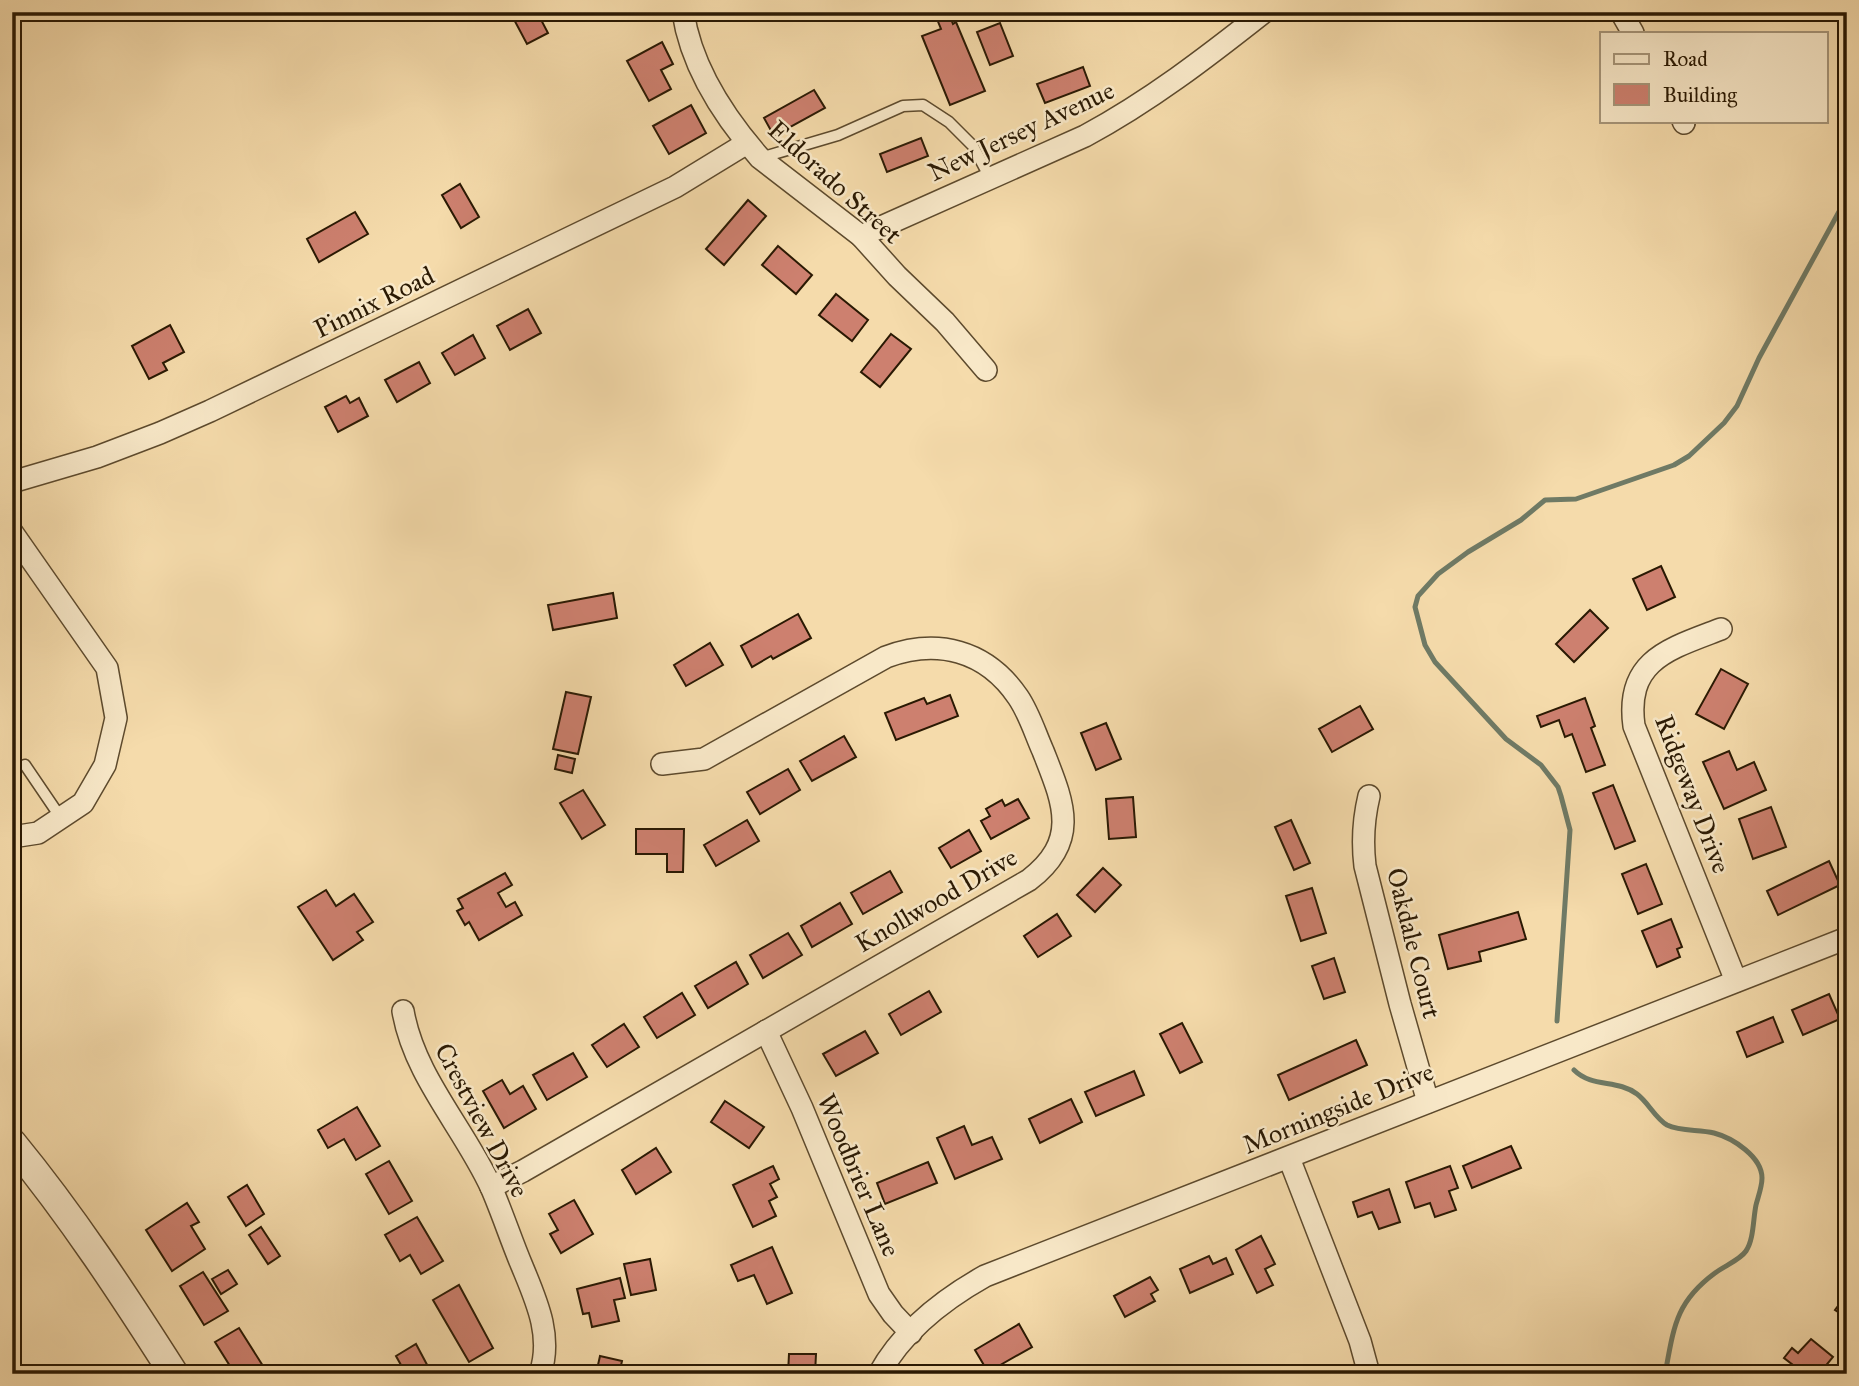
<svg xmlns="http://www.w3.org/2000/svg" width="1859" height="1386" font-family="'IM FELL Great Primer',serif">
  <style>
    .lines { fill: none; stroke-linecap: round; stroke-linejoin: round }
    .stream { stroke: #6f7a65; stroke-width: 5 }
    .building { fill: #cd806f; stroke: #2a1903; stroke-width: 2 }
    .service-casing { stroke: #5d4a2d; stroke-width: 13 }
    .minor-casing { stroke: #5d4a2d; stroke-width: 24 }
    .tertiary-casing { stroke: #5d4a2d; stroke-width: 31 }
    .service { stroke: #f8e8c8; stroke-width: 10 }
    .minor { stroke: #f8e8c8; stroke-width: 21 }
    .tertiary { stroke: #f8e8c8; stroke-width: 28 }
    .labels { text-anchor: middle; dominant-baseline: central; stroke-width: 5; stroke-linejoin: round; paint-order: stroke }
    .street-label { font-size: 26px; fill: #2a1903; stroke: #f8e8c8 }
  </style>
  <rect width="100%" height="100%" fill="#f5dbab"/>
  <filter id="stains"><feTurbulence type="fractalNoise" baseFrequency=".00286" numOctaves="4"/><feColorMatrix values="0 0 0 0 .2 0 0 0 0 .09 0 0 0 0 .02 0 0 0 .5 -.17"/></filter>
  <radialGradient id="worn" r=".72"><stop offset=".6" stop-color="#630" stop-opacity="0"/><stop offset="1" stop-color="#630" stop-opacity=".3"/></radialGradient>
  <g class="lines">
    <g class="stream">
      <polyline points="1557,1021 1570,830 1561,796 1558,787 1541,765 1506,739 1435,662 1425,645 1415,607 1418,596 1438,574 1468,552 1521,520 1545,500 1576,499 1674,465 1689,456 1724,423 1737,406 1759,358 1847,197"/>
      <path d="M1574,1070C1592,1088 1617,1079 1637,1094C1648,1102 1655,1118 1667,1125C1681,1132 1699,1129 1714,1133C1733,1138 1762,1157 1762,1178C1762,1187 1758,1197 1756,1205C1753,1219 1754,1239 1746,1251C1740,1260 1724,1266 1715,1273C1677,1301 1674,1325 1666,1369L1663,1374"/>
    </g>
  </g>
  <g class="building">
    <polygon points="510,12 537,12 548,33 527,44"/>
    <polygon points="949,14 953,24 956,22 985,91 950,105 922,36 941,29 937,19"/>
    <polygon points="1000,23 1013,56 990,65 977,32"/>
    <polygon points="662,42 673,64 661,70 671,89 649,101 627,61"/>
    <polygon points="1083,67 1090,86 1045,103 1037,84"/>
    <polygon points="814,90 825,108 774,136 764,118"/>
    <polygon points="691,105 706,133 669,154 653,126"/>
    <polygon points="921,138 928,156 887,172 880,154"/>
    <polygon points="460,184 479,217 461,228 442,195"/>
    <polygon points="748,200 766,216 724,265 706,249"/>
    <polygon points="355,212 368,234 319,262 307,239"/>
    <polygon points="778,246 812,275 796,294 762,265"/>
    <polygon points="836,294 868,320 852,341 819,315"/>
    <polygon points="528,309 541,333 510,350 497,326"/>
    <polygon points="170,325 184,352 163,363 167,370 149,379 132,346"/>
    <polygon points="891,334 911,349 880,387 861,372"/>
    <polygon points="473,335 485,358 455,375 442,353"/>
    <polygon points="419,362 430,383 397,402 385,380"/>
    <polygon points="346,396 350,403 359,398 368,416 338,432 325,407"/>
    <polygon points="1661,566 1675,597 1647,610 1633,579"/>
    <polygon points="613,593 617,618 553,630 548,605"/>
    <polygon points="1590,610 1608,628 1574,662 1556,644"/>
    <polygon points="798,614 811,638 773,659 771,656 752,667 741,646"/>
    <polygon points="710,643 723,665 686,686 674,665"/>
    <polygon points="1721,669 1748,684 1724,729 1696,714"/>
    <polygon points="566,692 591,697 578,754 553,749"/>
    <polygon points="950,695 958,716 896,740 885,713 924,698 927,704"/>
    <polygon points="1585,698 1595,726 1591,728 1605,765 1586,772 1572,734 1565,737 1559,720 1541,727 1537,716"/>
    <polygon points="1360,706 1373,729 1332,752 1319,729"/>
    <polygon points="1106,723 1121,759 1096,770 1081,733"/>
    <polygon points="844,736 856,757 812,781 800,761"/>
    <polygon points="1729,751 1737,770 1754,762 1766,790 1724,809 1703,762"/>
    <polygon points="558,755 575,759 572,773 555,769"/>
    <polygon points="788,769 800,790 760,814 747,792"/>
    <polygon points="1613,785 1635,841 1615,849 1593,793"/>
    <polygon points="583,790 605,825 582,839 560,803"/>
    <polygon points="1133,797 1136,837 1109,839 1106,799"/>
    <polygon points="1018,799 1029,818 991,839 981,821 990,816 986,809 1002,800 1005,806"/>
    <polygon points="1771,807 1786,847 1753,859 1739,819"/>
    <polygon points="747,820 759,841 716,866 704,845"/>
    <polygon points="1291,820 1310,863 1294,870 1275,827"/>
    <polygon points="636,829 684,829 683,872 667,872 667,854 636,854"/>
    <polygon points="969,830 981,851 951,868 939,848"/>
    <polygon points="1829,861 1840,885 1778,915 1767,891"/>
    <polygon points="1646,864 1662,904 1638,914 1622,874"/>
    <polygon points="1103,868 1121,885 1095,912 1077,895"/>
    <polygon points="890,871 902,892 863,914 851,893"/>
    <polygon points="505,873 512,885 498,893 506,907 515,902 522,915 479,940 469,922 465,925 457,911 463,908 458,899"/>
    <polygon points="1312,888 1326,933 1301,941 1286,896"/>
    <polygon points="326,890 336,906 354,894 373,922 357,932 363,940 333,960 298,907"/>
    <polygon points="840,903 852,924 812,947 801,926"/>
    <polygon points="1518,912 1526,939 1479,952 1481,961 1448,969 1439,935"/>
    <polygon points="1057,914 1071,936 1038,957 1024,936"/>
    <polygon points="1671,919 1682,947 1677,949 1680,957 1657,967 1642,931"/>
    <polygon points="788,933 802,955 763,978 750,955"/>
    <polygon points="1334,958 1345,992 1324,999 1312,966"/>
    <polygon points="736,962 748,984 708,1008 695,986"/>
    <polygon points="929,991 941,1012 901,1035 889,1014"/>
    <polygon points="682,993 695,1015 657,1038 644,1017"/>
    <polygon points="1829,994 1840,1019 1803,1035 1792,1010"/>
    <polygon points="1773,1017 1783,1042 1747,1057 1737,1032"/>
    <polygon points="1182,1023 1202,1062 1180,1073 1160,1034"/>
    <polygon points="624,1024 639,1047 607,1067 592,1045"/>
    <polygon points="865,1031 878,1053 836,1076 823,1054"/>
    <polygon points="1356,1040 1367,1065 1289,1100 1278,1075"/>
    <polygon points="573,1053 587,1077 547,1100 533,1075"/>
    <polygon points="1134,1071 1144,1095 1096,1116 1085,1092"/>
    <polygon points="502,1080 510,1094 523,1086 536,1109 504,1128 483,1091"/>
    <polygon points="1071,1099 1082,1122 1040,1143 1029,1119"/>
    <polygon points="725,1101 764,1127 749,1148 711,1122"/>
    <polygon points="357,1107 380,1146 356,1160 344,1139 328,1148 318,1130"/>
    <polygon points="964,1126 972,1145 992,1137 1002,1159 955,1179 937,1138"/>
    <polygon points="1511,1146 1521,1168 1472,1188 1463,1166"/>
    <polygon points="656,1148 671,1172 636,1194 622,1170"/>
    <polygon points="389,1161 412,1201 389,1214 366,1174"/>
    <polygon points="928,1162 937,1183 885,1204 877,1183"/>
    <polygon points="773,1166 779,1179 770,1184 777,1197 769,1201 776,1216 753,1227 733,1185"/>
    <polygon points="1450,1166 1458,1188 1449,1191 1456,1210 1435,1217 1430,1203 1415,1208 1406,1182"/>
    <polygon points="247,1185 264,1214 246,1226 228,1197"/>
    <polygon points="1389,1189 1400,1222 1379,1229 1372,1212 1358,1217 1353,1202"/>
    <polygon points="574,1200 593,1234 561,1253 550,1234 558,1230 549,1214"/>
    <polygon points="187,1203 199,1222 191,1226 205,1249 172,1271 146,1230"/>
    <polygon points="417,1217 443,1261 421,1274 410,1255 400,1261 385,1235"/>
    <polygon points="261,1227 280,1256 268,1264 249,1235"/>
    <polygon points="1261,1236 1275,1264 1265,1269 1273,1285 1257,1293 1236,1250"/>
    <polygon points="772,1247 792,1293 767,1304 754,1275 738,1281 731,1265"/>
    <polygon points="1209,1256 1213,1264 1226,1258 1233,1274 1190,1293 1180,1269"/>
    <polygon points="650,1259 656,1290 631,1295 624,1264"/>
    <polygon points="228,1270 237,1284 221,1294 212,1279"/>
    <polygon points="203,1272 228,1311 204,1325 180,1286"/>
    <polygon points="1150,1277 1158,1290 1151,1294 1155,1301 1125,1317 1114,1296"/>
    <polygon points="620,1278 625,1298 614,1300 619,1321 592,1327 589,1313 583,1314 577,1289"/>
    <polygon points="459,1285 493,1348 469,1362 433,1300"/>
    <polygon points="1847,1294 1847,1318 1835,1310"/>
    <polygon points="1019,1324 1032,1347 988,1372 975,1350"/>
    <polygon points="239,1328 263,1366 251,1374 235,1374 215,1342"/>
    <polygon points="1811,1339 1833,1357 1819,1374 1795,1374 1790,1369 1793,1365 1784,1358 1792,1348 1798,1353"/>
    <polygon points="416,1344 432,1374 406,1374 396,1356"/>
    <polygon points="789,1354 816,1354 815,1374 788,1374"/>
    <polygon points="600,1356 622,1361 619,1374 596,1374"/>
  </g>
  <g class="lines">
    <defs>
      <g id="service">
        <polyline points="760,158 838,135 903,106 923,105 949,122 973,146 990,178"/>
        <polyline points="25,765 61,818"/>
      </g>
      <g id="minor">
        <path d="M683,12C691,66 725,118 760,158L861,236L897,276L945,322L986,370"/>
        <polyline points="1621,12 1633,33"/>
        <polyline points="1683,121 1684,123"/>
        <path d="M861,236L1085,136C1150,101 1207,57 1264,12"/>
        <polyline points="12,482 97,457 160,433 210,411 675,187 747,143"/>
        <polyline points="12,532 107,668 116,718 105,765 83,803 38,833 12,837"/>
        <path d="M1721,629C1669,649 1625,660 1634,726L1736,981"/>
        <path d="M1369,796C1363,821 1362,841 1365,866L1400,1004L1428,1102"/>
        <path d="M403,1011C414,1076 464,1128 491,1187C502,1212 511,1240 522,1266C536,1300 553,1336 540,1374"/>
        <polyline points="766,1031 802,1108 879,1294 893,1314 911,1333"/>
        <polyline points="1289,1158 1360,1341 1369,1374"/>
        <path d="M491,1187L523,1171L1029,880C1081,840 1063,802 1043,751C1035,733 1029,713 1018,697C986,650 937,638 886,657L704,759L662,764"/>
        <path d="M879,1374C902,1332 944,1299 985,1276L1847,938"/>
      </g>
      <path id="tertiary" d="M12,1143C72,1216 123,1294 174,1374"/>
    </defs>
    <use href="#service" class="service-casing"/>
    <use href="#minor" class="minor-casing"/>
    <use href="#tertiary" class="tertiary-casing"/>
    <use href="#service" class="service"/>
    <use href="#minor" class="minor"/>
    <use href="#tertiary" class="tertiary"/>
  </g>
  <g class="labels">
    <g class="street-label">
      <text transform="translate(1021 131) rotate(-25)">New Jersey Avenue</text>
      <text transform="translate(835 182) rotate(42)">Eldorado Street</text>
      <text transform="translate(374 302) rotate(-26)">Pinnix Road</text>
      <text transform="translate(1693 794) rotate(69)">Ridgeway Drive</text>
      <text transform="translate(936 900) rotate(-30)">Knollwood Drive</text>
      <text transform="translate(1414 943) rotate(76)">Oakdale Court</text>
      <text transform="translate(1338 1108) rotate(-22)">Morningside Drive</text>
      <text transform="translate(482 1120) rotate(62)">Crestview Drive</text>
      <text transform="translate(859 1175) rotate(67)">Woodbrier Lane</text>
    </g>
  </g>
  <rect width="1859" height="1386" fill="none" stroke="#f5dbab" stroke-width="42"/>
  <rect x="14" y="14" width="1831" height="1358" fill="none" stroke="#2a1903" stroke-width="3.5"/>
  <rect x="21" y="21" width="1817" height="1344" fill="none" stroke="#2a1903" stroke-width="2"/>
  <rect x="1600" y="32" width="228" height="91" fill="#f8e8c8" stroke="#a69579" stroke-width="2"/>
  <rect x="1614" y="54" width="35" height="10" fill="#f8e8c8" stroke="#a69579" stroke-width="2"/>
  <text x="1663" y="66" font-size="21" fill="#2a1903">Road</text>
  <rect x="1614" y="84" width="35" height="21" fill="#cd806f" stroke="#a69579" stroke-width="2"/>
  <text x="1663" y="102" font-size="21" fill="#2a1903">Building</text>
  <rect width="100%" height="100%" filter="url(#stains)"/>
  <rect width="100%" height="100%" fill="url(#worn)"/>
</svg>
